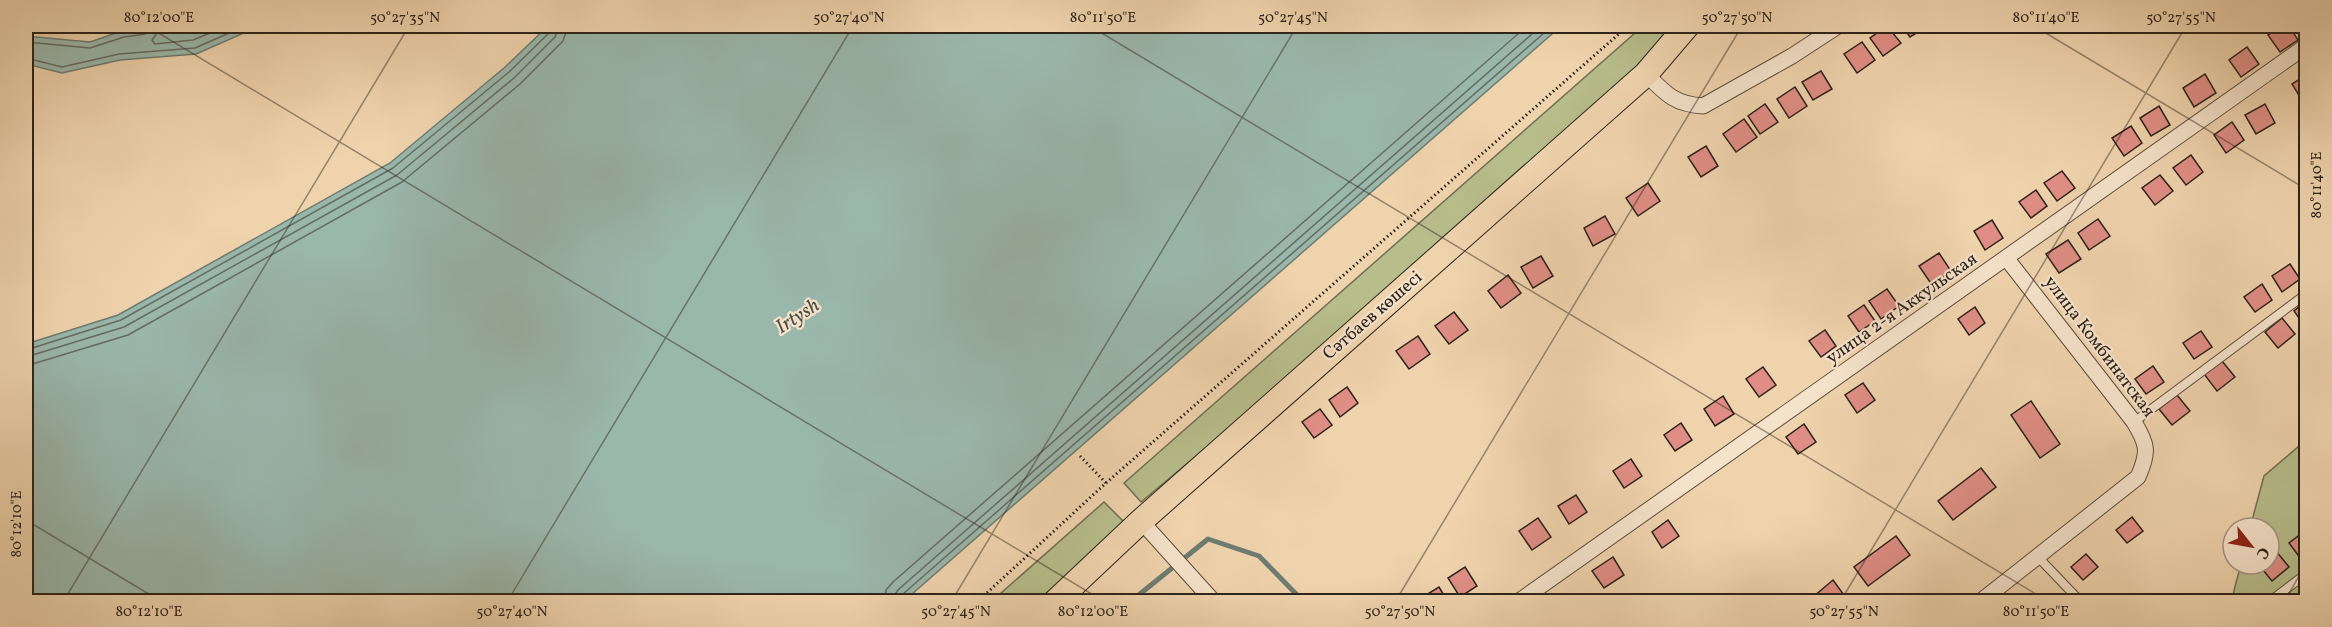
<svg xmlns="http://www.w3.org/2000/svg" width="2332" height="627" font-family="Vollkorn,serif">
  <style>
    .green { fill: #b7bd8b; stroke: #727052; stroke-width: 1.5 }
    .water { fill: #9ab7ac; stroke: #6e7c72; stroke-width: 1.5 }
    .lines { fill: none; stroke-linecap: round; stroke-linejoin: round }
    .shore { stroke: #646d63; stroke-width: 1.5 }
    .stream { stroke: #6e7c72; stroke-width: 5 }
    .building { fill: #e08e85; stroke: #2d231a; stroke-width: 1.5 }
    .service-casing { stroke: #5e4f3f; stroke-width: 10 }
    .minor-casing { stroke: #5e4f3f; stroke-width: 17 }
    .primary-casing { stroke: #2d231a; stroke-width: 26 }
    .path { stroke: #2d231a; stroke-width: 3; stroke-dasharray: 1.5 3; stroke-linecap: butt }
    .service { stroke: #f5e2ca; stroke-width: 8 }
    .minor { stroke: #f5e2ca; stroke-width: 15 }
    .primary { stroke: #efd3ad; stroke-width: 24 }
    .ticks { fill: none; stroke: #2d231a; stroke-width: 1.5; stroke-opacity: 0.45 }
    .labels { text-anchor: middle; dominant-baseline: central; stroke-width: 4.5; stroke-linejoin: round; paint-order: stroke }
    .street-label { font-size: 18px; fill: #2d231a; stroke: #f5e2ca }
    .water-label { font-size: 20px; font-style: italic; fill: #4e4f46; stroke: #f5e2ca }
    .neatline { fill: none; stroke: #2d231a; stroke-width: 2 }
    .ticks-label { font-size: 15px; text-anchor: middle; fill: #2d231a }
  </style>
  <rect width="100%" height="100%" fill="#efd3ad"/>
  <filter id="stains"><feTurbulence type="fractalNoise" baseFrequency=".00333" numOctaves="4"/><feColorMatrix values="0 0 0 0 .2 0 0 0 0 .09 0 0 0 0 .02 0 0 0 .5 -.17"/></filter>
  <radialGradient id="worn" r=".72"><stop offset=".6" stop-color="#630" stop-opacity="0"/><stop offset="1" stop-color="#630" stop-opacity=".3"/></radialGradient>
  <g class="green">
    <polygon points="1643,26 1680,26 1555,157 1141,502 1124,483"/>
    <polygon points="2306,440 2306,601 2231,602 2241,564 2269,564 2269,528 2250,528 2264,476"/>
    <polygon points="1104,502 1124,522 1038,601 991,602"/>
  </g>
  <g class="water">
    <polygon points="164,26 260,26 196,54 120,60 62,73 26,64 26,36 90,42 122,31"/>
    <polygon points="548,26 1561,26 904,601 26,601 26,344 118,315 390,163 504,68"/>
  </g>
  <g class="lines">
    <g class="shore">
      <polyline points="158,26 157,33 152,40 155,44 193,40 227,26"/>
      <polyline points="26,42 90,48 124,37 145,34 150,31 151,26"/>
      <polyline points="26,58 62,67 119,54 195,48 245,26"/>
      <polyline points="26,350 121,320 393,168 509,72 550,32 551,26"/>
      <polyline points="26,357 124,327 397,175 514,78 555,37 559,26"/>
      <polyline points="26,366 128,335 402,182 520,84 563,41 568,26"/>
      <polyline points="884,602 886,590 893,582 1527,26"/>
      <polyline points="893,602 895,594 899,589 1541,26"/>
      <polyline points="901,602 903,594 1552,26"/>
    </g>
    <polyline class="stream" points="1130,602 1208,539 1259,556 1304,602"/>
  </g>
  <g class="building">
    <polygon points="1887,26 1901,43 1883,56 1870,38"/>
    <polygon points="1902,26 1928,26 1910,37"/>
    <polygon points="2282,26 2289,26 2298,40 2280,52 2268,35"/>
    <polygon points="1862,42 1875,60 1857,73 1844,54"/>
    <polygon points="2247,47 2259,64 2241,77 2229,60"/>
    <polygon points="1821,71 1832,89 1813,100 1802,82"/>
    <polygon points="2205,74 2216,93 2194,107 2183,88"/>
    <polygon points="2306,75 2306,100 2303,102 2292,84"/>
    <polygon points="1795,87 1807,106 1789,118 1777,99"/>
    <polygon points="1765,104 1778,122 1760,134 1748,116"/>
    <polygon points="2265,104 2275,123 2256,134 2245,115"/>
    <polygon points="2159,106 2170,125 2151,136 2140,118"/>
    <polygon points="1744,119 1757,137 1736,152 1723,134"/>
    <polygon points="2232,122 2244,140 2226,153 2214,135"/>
    <polygon points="2131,126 2142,143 2124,156 2112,138"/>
    <polygon points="1706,146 1718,166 1701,177 1688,157"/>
    <polygon points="2191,155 2203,172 2186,185 2173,168"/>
    <polygon points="2062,171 2075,188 2057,201 2044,183"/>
    <polygon points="2160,175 2173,191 2155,205 2142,188"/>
    <polygon points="1648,183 1660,201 1638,216 1626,198"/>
    <polygon points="2036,190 2047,206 2031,218 2019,202"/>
    <polygon points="1605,216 1615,234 1593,246 1584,228"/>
    <polygon points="2098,219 2110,236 2089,250 2078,233"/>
    <polygon points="1992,220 2003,238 1985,250 1974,231"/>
    <polygon points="2068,240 2081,259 2059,273 2046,254"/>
    <polygon points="1939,253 1951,271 1932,285 1919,266"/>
    <polygon points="1541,256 1553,276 1533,288 1521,267"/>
    <polygon points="2290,264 2300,279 2282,292 2272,276"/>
    <polygon points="1508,275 1521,293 1501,308 1488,291"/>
    <polygon points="2262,284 2272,300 2255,312 2244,297"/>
    <polygon points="1887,289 1899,306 1881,319 1869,301"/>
    <polygon points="2306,301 2306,328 2294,311"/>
    <polygon points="1864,305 1875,321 1859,332 1848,316"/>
    <polygon points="1975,307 1985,323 1969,335 1958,319"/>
    <polygon points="1454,312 1468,330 1449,344 1435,326"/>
    <polygon points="2282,318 2295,334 2278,348 2265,332"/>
    <polygon points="1825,330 1836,346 1821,357 1809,341"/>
    <polygon points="2201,331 2212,347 2194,359 2183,343"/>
    <polygon points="1418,336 1430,354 1409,369 1396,351"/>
    <polygon points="2222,361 2235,377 2217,391 2204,374"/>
    <polygon points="2153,366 2164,382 2146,394 2135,379"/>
    <polygon points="1763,367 1776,385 1759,397 1746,379"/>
    <polygon points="1863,383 1875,400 1857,413 1845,395"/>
    <polygon points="1347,387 1358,403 1340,417 1329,400"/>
    <polygon points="2177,395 2190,411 2172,425 2159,409"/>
    <polygon points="1723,396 1734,414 1715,426 1704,409"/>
    <polygon points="2031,401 2060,444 2040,458 2011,415"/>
    <polygon points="1320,409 1332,425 1314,438 1302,422"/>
    <polygon points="1681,423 1692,440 1675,451 1664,435"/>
    <polygon points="1804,424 1816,442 1798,454 1786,437"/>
    <polygon points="1631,459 1642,476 1624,488 1613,471"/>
    <polygon points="1981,468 1996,487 1953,520 1938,501"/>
    <polygon points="1576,495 1587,512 1569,524 1558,506"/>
    <polygon points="2132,517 2143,531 2127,543 2116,530"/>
    <polygon points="1538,518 1551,537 1532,550 1519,531"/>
    <polygon points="1668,520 1679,536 1662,548 1652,532"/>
    <polygon points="2305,531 2306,554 2301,559 2289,543"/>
    <polygon points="1896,536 1910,555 1868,586 1854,567"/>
    <polygon points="2276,551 2289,567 2272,581 2259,565 2269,564 2269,557"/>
    <polygon points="2086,554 2098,567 2083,580 2071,567"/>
    <polygon points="1613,557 1624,575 1604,588 1592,571"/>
    <polygon points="1465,567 1477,586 1460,597 1448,578"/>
    <polygon points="1833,580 1849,602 1807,602"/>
    <polygon points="1439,587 1448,602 1423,602 1421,598"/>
  </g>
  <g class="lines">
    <defs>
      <g id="service">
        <polyline points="2134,422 2306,294"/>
        <polyline points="2037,556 2081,602"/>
        <polyline points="1193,602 1205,591"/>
        <polyline points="2269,602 2306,574"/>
      </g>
      <g id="minor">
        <path d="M1646,74C1666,94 1674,104 1703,106L1792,56L1838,26"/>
        <polyline points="1141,521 1214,602"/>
        <polyline points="1518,602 2306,46"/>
        <path d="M1980,602L2138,477C2149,452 2148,445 2134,422L2007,259"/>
      </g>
      <polyline id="primary" points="1055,602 1141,521 1646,74 1687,26"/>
    </defs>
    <use href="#service" class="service-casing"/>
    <use href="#minor" class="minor-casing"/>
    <use href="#primary" class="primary-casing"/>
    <g class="path">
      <polyline points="1080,456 1106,483"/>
      <polyline points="977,602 1106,483 1628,26"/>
    </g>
    <use href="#service" class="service"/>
    <use href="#minor" class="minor"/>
    <use href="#primary" class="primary"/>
  </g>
  <path class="ticks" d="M147,26L1105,602M1090,26L2049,602M2034,26L2306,189M26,520L162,602M63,602L409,26M507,602L853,26M951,602L1297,26M1395,602L1742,26M1840,602L2186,26M2284,602L2306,564"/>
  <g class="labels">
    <g class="street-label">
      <text transform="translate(1902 309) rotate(-35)">улица 2-я Аккульская</text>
      <text transform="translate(1373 316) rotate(-41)">Сәтбаев көшесі</text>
      <text transform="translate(2099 347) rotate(53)">улица Комбинатская</text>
    </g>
    <g class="water-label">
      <text transform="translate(798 317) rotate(-33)">Irtysh</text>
    </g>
  </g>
  <rect width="2332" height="627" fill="none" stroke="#efd3ad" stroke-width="66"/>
  <g transform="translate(2251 546) rotate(121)"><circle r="28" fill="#f5e2ca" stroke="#a59684" stroke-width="1.5"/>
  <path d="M0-4.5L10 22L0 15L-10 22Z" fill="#8f2418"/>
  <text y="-9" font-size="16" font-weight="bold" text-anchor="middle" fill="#2d231a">С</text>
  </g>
  <rect x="33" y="33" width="2266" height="561" class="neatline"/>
  <g class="ticks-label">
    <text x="159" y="22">80°12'00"E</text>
    <text x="405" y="22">50°27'35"N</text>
    <text x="849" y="22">50°27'40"N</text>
    <text x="1103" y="22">80°11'50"E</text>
    <text x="1293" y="22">50°27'45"N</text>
    <text x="1737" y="22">50°27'50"N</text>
    <text x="2046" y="22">80°11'40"E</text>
    <text x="2181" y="22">50°27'55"N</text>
    <text transform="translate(2316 185) rotate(-90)" y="5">80°11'40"E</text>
    <text transform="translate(16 524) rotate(-90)" y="5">80°12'10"E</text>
    <text x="149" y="616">80°12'10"E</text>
    <text x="512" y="616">50°27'40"N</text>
    <text x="956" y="616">50°27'45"N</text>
    <text x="1093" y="616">80°12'00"E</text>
    <text x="1400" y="616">50°27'50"N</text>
    <text x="1844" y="616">50°27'55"N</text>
    <text x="2036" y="616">80°11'50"E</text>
  </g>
  <rect width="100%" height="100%" filter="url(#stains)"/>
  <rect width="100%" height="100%" fill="url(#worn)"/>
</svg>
